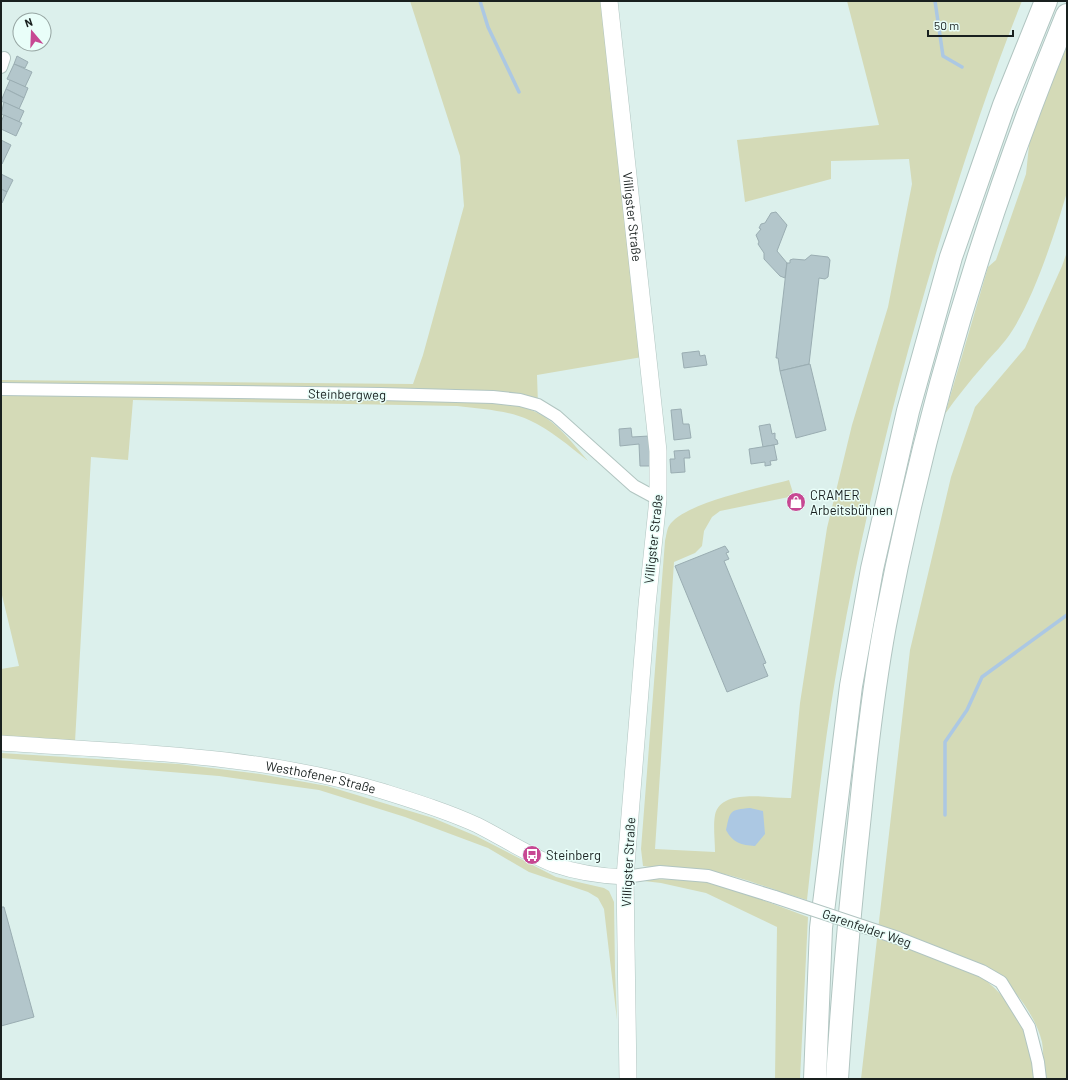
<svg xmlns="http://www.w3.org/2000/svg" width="1068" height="1080" font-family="Barlow,sans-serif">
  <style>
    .green { fill: #d4dab7 }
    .water { fill: #acc8e3 }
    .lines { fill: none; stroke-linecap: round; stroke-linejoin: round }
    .stream { stroke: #acc8e3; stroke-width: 3.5 }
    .building { fill: #b3c6cb; stroke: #9aadb2 }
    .minor-casing { stroke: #b1c5c1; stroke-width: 14 }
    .tertiary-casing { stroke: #b1c5c1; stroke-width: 16 }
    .secondary-casing { stroke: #b1c5c1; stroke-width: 18 }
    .motorway-casing { stroke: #b1c5c1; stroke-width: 24 }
    .minor { stroke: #fff; stroke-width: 12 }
    .tertiary { stroke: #fff; stroke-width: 15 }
    .secondary { stroke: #fff; stroke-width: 17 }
    .motorway { stroke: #fff; stroke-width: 22 }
    .minor-bridge-casing { stroke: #b1c5c1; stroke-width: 14; stroke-linecap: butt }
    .minor-bridge { stroke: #fff; stroke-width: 12 }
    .labels { text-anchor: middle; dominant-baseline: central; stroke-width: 3; stroke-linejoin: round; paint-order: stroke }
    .street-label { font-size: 13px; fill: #19201f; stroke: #e9fef9 }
    .poi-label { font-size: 13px; fill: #19201f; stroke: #e9fef9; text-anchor: start }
  </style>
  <rect width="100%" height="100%" fill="#dcf0ec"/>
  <g class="green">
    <polygon points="410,1 602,1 648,356 537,375 538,405 519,397 1,386 1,380 413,384 423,355 464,206 460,156"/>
    <path d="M847,1H1022C993,72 970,144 947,217C903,360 866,504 840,651C825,734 816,817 807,900C771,890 738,874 701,870C682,867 662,869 643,866L641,849L665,541C666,537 667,529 669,526C682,503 764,487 789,480L794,496L720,511L712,517L704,531L702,546L695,553L674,562L655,849L715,852C715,840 713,826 715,815C721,787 771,799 791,798L800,703L827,528L852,425L888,307L912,184L909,159L831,161V179L745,202L737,140L879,125Z"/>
    <path d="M1067,46V192C1055,233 1035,295 1012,331C1004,344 993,354 983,366C969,382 957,397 945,414L988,267L996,260L1026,174L1030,136Z"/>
    <path d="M1067,252V1079H1044C1043,1067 1044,1054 1042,1042C1036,1017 1018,995 1002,977L976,973C1000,990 1019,1012 1029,1039C1034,1051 1033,1067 1035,1079H861L910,650L951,477L975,407L1025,348L1062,266Z"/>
    <path d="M1,393L498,402C546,408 558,426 588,461C569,446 551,430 529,420C507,410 481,409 457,406L133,400L128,460L91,457L75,742L1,737V669L19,666L1,591Z"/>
    <polygon points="1,753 179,764 260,774 327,786 433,818 476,836 556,877 604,888 609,891 614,902 615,971 617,1020 604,909 598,898 588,892 529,872 488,848 405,817 319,790 219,776 1,758"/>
    <polygon points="644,879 709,880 808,917 800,1079 775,1079 777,927 706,893 661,883 644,881"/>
  </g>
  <path class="water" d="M750,808L763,811L765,834L755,846C741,845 733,843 726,830C730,810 730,810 750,808Z"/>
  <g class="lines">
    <g class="stream">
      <polyline points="480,1 488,27 519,92"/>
      <polyline points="935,1 943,56 962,67"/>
      <polyline points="945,815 945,742 967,710 982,677 1067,615"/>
    </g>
  </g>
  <g class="building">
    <polygon points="17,56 28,62 25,68 14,64"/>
    <polygon points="14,64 32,72 25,87 7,79"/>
    <polygon points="10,80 28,88 24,98 6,89"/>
    <polygon points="6,89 24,98 19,109 1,101"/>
    <polygon points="4,102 24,111 19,122 1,114"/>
    <polygon points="4,115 22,123 16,136 1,129 1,122"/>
    <polygon points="1,140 11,145 2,164 1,164"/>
    <polygon points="1,174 13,180 7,192 1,189"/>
    <polygon points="1,189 7,192 2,203 1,203"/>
    <polygon points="776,212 787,225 777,251 787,263 785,278 780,276 764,259 764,253 758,244 759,242 756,235 761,229 759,228 761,224 765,223 771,213"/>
    <polygon points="811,255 828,257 830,260 828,277 825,279 819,278 809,364 780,371 778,358 776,358 787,263 790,263 790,260 793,259 805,260"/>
    <polygon points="699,351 700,356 705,355 707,365 684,368 682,353"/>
    <polygon points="810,364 826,430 796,438 780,371"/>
    <polygon points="681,409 683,424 689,424 691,438 674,440 671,410"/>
    <polygon points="770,424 772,434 775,433 775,439 777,440 778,444 763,447 759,426"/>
    <polygon points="631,428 632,437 649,436 651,466 640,466 639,444 620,446 619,429"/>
    <polygon points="774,445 777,460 770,461 771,465 765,466 765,462 751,464 749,449"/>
    <polygon points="689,450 690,458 684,458 685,472 671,473 670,459 675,459 674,451"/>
    <polygon points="725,546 729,552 726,553 729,559 724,561 766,663 763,664 768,676 727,692 675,566"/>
    <polygon points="1,907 4,907 34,1017 1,1026"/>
  </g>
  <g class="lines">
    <defs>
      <g id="minor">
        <polyline points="1,67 4,58"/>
        <polyline points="1,389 381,394 493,397 520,400 538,405 556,416 634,486 658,499"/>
        <polyline points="625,877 660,872 708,876 775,897"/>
        <polyline points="898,938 982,971 1001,982 1029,1027 1038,1062 1040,1079"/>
      </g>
      <g id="tertiary">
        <path id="s1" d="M1,743C129,752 259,754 382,791C414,801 447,811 477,825C503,838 528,855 555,865C578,873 601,876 625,877"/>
      </g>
      <g id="secondary">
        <path id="s2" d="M609,1L658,451V499L647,605L625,877L628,1079"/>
      </g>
      <g id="motorway">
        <polyline points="815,1079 821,928 851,686 872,569 908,411 951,257 1004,105 1046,1"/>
        <path d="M837,1079C843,987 851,896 861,805C867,745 874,685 885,625C925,416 986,211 1067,15"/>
      </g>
    </defs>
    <use href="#minor" class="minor-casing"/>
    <use href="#tertiary" class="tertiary-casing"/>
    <use href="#secondary" class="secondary-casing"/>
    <use href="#motorway" class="motorway-casing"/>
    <use href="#minor" class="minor"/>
    <use href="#tertiary" class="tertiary"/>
    <use href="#secondary" class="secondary"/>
    <use href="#motorway" class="motorway"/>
    <defs>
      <polyline id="minor-bridge" points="775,897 898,938"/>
    </defs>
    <use href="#minor-bridge" class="minor-bridge-casing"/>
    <use href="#minor-bridge" class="minor-bridge"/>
  </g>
  <defs>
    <symbol id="shop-disc" viewBox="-11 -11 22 22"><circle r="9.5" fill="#c74893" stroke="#e9fef9"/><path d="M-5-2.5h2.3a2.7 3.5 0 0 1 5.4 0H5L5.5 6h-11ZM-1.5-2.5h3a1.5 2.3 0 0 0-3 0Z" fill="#fff"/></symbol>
    <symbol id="bus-disc" viewBox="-11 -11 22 22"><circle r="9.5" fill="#c74893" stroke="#e9fef9"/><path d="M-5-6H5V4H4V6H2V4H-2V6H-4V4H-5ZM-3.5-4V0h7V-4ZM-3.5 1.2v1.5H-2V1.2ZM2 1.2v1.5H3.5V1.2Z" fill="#fff"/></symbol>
  </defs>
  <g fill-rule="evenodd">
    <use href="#shop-disc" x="785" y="491" width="22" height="22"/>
    <use href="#bus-disc" x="521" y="844" width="22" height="22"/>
  </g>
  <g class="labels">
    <g class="street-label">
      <text stroke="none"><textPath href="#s2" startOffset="217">Villigster Straße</textPath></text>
      <text transform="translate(347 394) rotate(1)">Steinbergweg</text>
      <text transform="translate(653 539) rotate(-84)">Villigster Straße</text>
      <text stroke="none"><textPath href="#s1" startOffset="322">Westhofener Straße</textPath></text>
      <text transform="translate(628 862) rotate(-87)">Villigster Straße</text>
      <text transform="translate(867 928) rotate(19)">Garenfelder Weg</text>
    </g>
    <g class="poi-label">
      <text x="810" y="495">CRAMER<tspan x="810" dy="15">Arbeitsbühnen</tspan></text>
      <text x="546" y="855">Steinberg</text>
    </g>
  </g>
  <rect width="1068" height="1080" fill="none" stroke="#19201f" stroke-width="4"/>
  <g transform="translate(32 32) rotate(341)"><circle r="19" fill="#e9fef9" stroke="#96a5a2"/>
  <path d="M0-3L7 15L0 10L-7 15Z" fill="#c74893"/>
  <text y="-6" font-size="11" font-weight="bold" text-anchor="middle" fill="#19201f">N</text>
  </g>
  <path d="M928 30v6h85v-6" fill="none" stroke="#19201f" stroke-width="2"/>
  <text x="934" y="30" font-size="12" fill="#19201f" stroke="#e9fef9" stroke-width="3" paint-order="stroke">50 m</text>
</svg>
